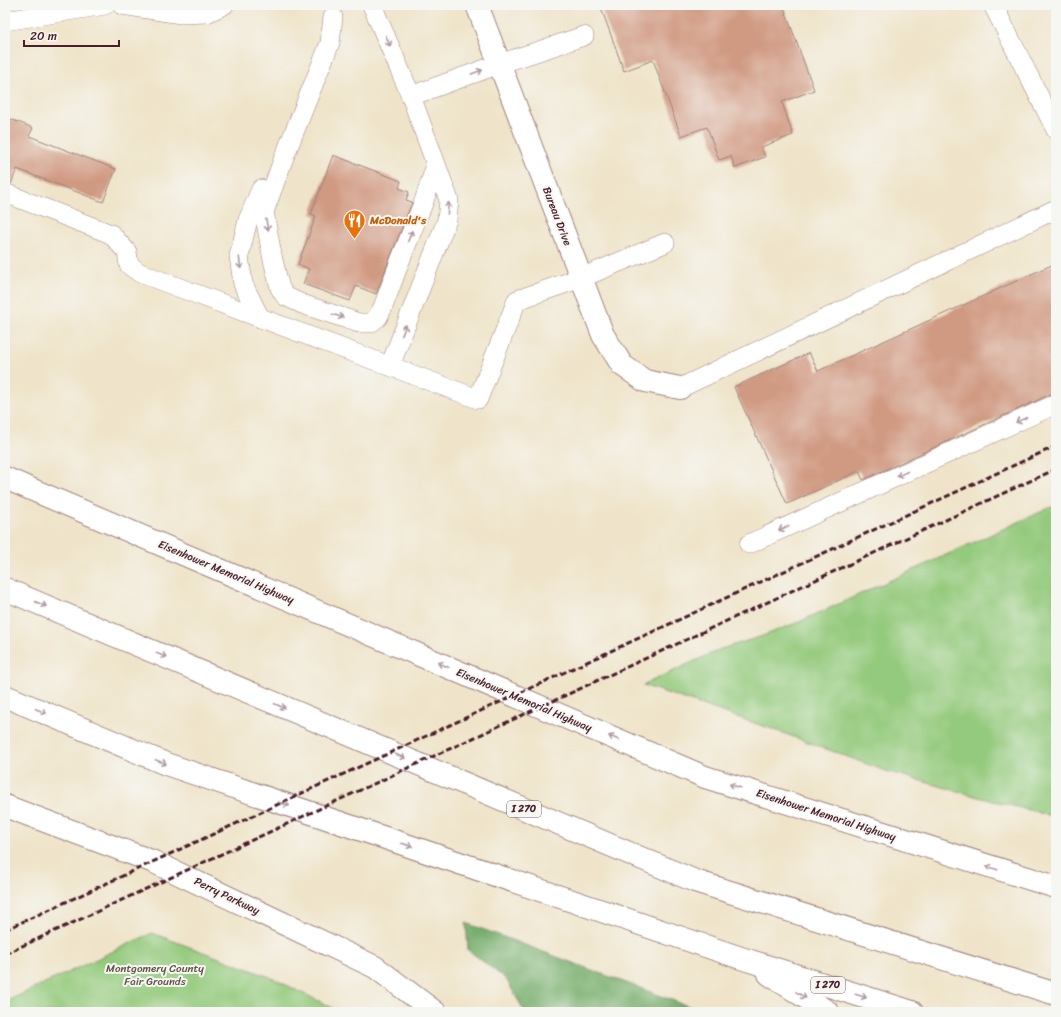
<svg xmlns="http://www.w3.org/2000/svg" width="1061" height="1017" font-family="Sriracha,sans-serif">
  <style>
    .green { fill: #94ca7d; stroke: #6f7454 }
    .forest { fill: #77ae6c; stroke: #60664c }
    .building { fill: #d09981 }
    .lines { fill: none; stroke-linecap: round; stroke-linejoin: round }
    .lane-casing { stroke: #9c827a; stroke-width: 20 }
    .street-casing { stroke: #9c827a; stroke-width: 24 }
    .secondary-casing { stroke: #9c827a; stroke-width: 24 }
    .highway-casing { stroke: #9c827a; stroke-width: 24 }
    .lane { stroke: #fff; stroke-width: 19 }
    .street { stroke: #fff; stroke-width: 22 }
    .secondary { stroke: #fff; stroke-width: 22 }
    .highway { stroke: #fff; stroke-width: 22 }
    .rail { stroke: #4a1f2b; stroke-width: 3; stroke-dasharray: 6 3; stroke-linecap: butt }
    .oneway { stroke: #ae9aa0 }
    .labels { text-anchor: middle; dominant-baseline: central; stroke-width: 4; stroke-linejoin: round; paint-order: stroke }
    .shield { fill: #f6f6f2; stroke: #7e6067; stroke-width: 1 }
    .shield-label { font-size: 10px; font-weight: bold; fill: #4a1f2b }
    .street-label { font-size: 11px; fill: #4a1f2b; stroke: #f6f6f2 }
    .food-label { font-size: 11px; font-weight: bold; fill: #c56008; stroke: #f6f6f2; text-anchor: start }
    .park-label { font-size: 11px; fill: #605244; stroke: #f6f6f2 }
  </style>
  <rect width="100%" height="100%" fill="#f6f6f2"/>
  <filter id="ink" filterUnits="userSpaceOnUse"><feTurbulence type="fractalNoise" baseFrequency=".025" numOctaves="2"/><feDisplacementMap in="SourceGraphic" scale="8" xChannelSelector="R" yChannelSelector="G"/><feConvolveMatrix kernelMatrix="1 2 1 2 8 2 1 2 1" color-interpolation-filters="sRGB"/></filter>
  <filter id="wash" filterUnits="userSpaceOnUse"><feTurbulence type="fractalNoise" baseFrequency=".012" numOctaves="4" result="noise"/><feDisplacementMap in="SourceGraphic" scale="16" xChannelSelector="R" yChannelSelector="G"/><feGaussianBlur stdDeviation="0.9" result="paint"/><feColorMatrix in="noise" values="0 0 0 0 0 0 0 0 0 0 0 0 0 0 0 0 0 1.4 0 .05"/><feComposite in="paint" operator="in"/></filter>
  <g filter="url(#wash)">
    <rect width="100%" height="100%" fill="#efe4c9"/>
    <g class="green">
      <polygon points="1056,505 1056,817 982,798 886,771 775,730 643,685 721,649 763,636 801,621"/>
      <polygon points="152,933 270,977 341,1012 5,1012 5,1002"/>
    </g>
    <polygon class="forest" points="466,923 704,1012 525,1012 506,979 468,950"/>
    <g id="blocks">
      <g class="building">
        <polygon points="600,5 783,5 814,90 782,102 793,135 761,147 765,157 735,168 731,156 719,160 707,127 681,136 653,60 624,71"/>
        <polygon points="5,117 33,128 29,136 116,169 103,202 17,169 11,184 5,182"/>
        <polygon points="333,155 401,181 399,188 409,192 406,200 412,202 376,294 356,286 350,301 303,284 309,269 298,264 316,216 311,214"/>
        <polygon points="1056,263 1056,393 1051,394 863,480 859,471 787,504 734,387 809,353 818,371"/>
      </g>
    </g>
  </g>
  <g filter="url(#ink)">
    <use href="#blocks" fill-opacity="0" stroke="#9c827a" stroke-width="1"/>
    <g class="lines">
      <defs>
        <g id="lane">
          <polyline points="122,5 181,14 207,13 224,5"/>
          <polyline points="372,5 411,96 499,64 584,36"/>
          <polyline points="993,5 1056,130"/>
          <polyline points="333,17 330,43 283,160 264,212 273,260 280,288 285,296 302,304 359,323 371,323 378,317 383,307 400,261 424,201 436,165"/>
          <polyline points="5,21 105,5"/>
          <polyline points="5,193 111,234 127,252 129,265 140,273 478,399 517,300 581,278 665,243"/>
          <polyline points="260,318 243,284 239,256 248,220 261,189"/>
          <polyline points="390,366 447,220 449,200 411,96"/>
          <polyline points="680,388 1056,209"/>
          <polyline points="749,544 1056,404"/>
        </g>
        <polyline id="street" points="477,5 603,335 622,365 645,381 680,388"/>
        <polyline id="secondary" points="5,806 154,862 375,967 435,1012"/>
        <g id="highway">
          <polyline points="5,478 705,777 1056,887"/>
          <polyline points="5,589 695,881 1056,994"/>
          <polyline points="5,696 166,764 744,959 912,1012"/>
          <polyline points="769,974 828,1012"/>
        </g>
      </defs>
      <use href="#lane" class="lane-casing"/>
      <use href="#street" class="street-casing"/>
      <use href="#secondary" class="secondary-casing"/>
      <use href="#highway" class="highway-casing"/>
      <use href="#lane" class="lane"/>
      <use href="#street" class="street"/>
      <use href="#secondary" class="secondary"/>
      <use href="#highway" class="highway"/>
      <g class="rail">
        <polyline points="5,930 1056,446"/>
        <polyline points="5,954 1056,469"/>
      </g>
    </g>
    <defs><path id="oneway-shaft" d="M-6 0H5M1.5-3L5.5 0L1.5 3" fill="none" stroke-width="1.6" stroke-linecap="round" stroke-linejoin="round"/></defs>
    <g class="oneway">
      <use href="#oneway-shaft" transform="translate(388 41) rotate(67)"/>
      <use href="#oneway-shaft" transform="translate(477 72) rotate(-20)"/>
      <use href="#oneway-shaft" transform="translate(448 208) rotate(-84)"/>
      <use href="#oneway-shaft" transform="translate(267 225) rotate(80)"/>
      <use href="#oneway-shaft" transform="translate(410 236) rotate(-68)"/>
      <use href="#oneway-shaft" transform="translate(240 263) rotate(83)"/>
      <use href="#oneway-shaft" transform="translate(338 316) rotate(18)"/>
      <use href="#oneway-shaft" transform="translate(404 330) rotate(-69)"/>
      <use href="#oneway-shaft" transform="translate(1021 420) rotate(155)"/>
      <use href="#oneway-shaft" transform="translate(902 474) rotate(155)"/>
      <use href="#oneway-shaft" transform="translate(784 528) rotate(155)"/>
      <use href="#oneway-shaft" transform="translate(41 604) rotate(23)"/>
      <use href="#oneway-shaft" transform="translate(161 655) rotate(23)"/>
      <use href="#oneway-shaft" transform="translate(443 665) rotate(-157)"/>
      <use href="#oneway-shaft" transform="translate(280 706) rotate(23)"/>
      <use href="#oneway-shaft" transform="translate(41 711) rotate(23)"/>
      <use href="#oneway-shaft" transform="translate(614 738) rotate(-157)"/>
      <use href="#oneway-shaft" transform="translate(400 756) rotate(23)"/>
      <use href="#oneway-shaft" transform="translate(161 762) rotate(22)"/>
      <use href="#oneway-shaft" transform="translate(735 786) rotate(-162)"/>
      <use href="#oneway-shaft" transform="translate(284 804) rotate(19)"/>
      <use href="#oneway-shaft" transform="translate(407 845) rotate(19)"/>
      <use href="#oneway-shaft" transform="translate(992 868) rotate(-162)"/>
      <use href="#oneway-shaft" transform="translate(801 995) rotate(32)"/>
      <use href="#oneway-shaft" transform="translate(861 996) rotate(18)"/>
    </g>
  </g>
  <defs>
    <symbol id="restaurant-pin" viewBox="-11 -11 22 30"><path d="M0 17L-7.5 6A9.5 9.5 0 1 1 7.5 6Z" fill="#e8710a" stroke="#f6f6f2"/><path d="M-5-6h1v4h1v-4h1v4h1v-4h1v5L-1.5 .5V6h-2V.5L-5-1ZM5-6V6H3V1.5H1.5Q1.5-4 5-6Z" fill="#fff"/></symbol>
  </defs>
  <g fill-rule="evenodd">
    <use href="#restaurant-pin" x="342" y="208" width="25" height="34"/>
  </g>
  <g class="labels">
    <g class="shield">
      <rect x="507" y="801" width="34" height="16" rx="3"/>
      <rect x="811" y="977" width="34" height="16" rx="3"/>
    </g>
    <g class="shield-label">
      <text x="524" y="809">I 270</text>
      <text x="828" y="985">I 270</text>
    </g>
    <g class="street-label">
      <text transform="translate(557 216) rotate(69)">Bureau Drive</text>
      <text transform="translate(226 572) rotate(23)">Eisenhower Memorial Highway</text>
      <text transform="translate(524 700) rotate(23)">Eisenhower Memorial Highway</text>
      <text transform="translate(826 815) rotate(18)">Eisenhower Memorial Highway</text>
      <text transform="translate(227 896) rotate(26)">Perry Parkway</text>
    </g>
    <g class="food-label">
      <text x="370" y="220">McDonald's</text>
    </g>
    <g class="park-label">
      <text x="155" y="968">Montgomery County<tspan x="155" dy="13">Fair Grounds</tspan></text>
    </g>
  </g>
  <rect width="1061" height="1017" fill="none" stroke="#f6f6f2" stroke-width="20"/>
  <path d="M24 40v6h95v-6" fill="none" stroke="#4a1f2b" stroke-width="2"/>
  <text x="30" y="40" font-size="12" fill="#4a1f2b" stroke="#f6f6f2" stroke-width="3" paint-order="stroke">20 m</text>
</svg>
